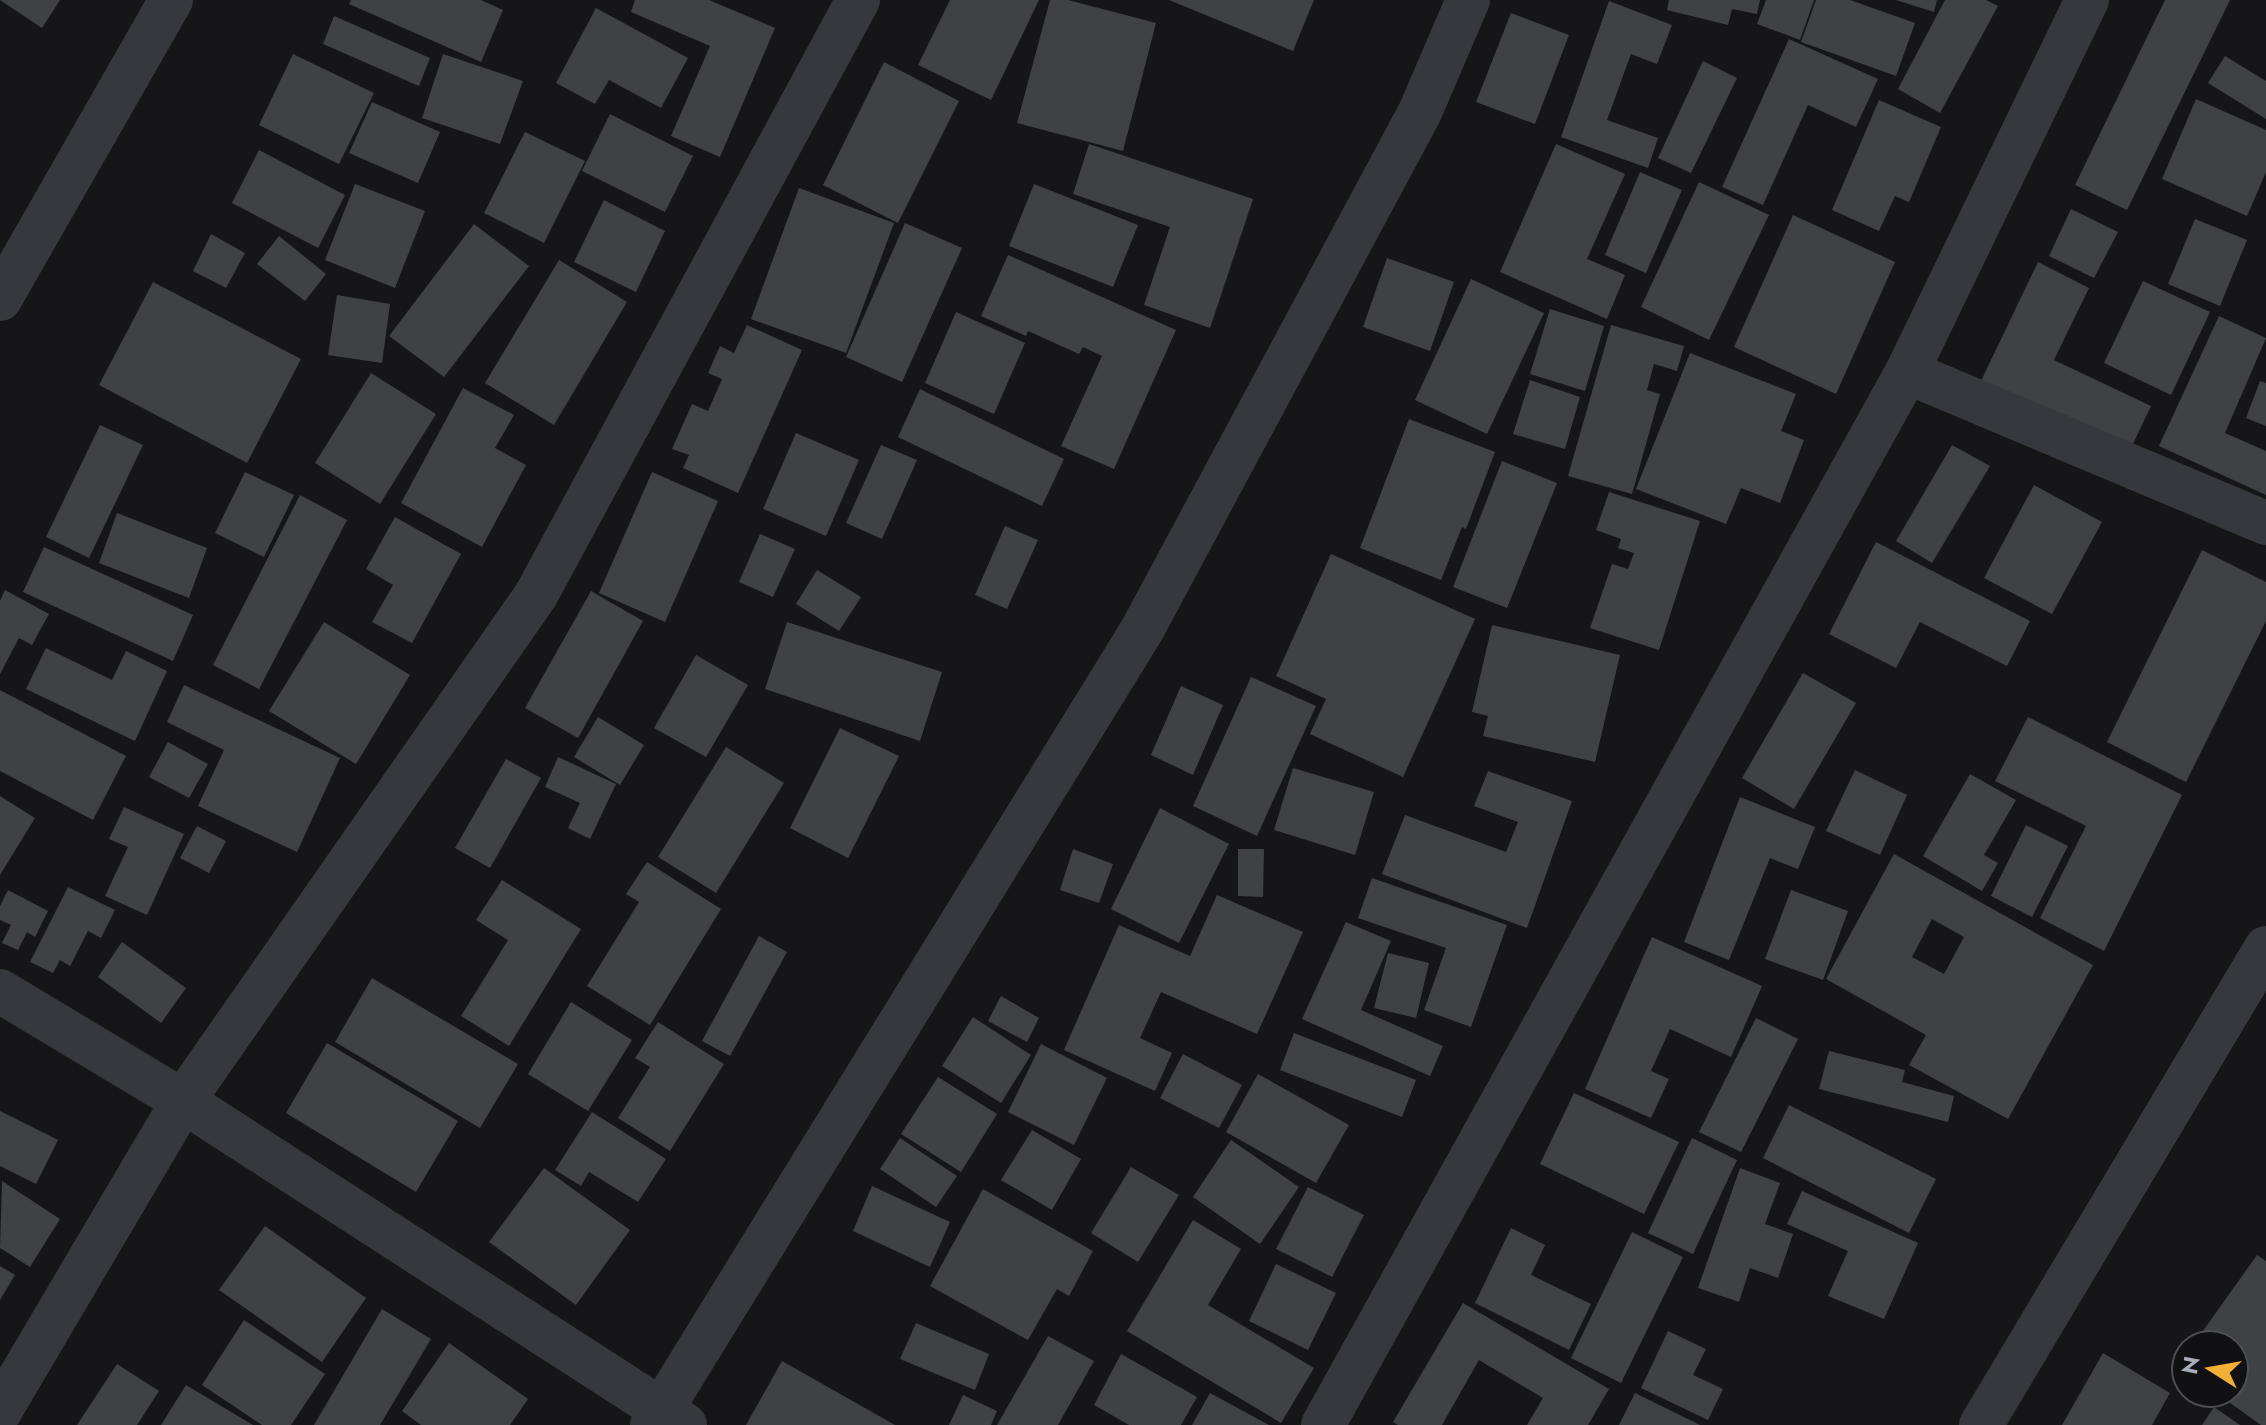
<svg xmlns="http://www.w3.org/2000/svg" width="2266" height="1425" font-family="Jost,sans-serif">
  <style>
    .building { fill: #404145; fill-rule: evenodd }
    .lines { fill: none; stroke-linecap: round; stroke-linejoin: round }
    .minor { stroke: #37383d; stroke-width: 44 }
  </style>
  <rect width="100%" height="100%" fill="#161618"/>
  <g class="building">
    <polygon points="0,0 60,0 42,28"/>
    <polygon points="351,0 481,0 503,10 481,62 349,4"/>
    <polygon points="635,0 709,0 775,28 720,157 671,136 710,46 631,12"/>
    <polygon points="950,0 1039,0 991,100 918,65"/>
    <polygon points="1050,0 1068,0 1156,23 1123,151 1017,123"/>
    <polygon points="1169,0 1314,0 1293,51"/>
    <polygon points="1669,0 1760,0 1757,14 1732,9 1728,25 1667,10"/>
    <polygon points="1766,0 1814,0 1800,40 1757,24"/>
    <polygon points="1816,0 1850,0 1915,23 1896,76 1801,42"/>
    <polygon points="1896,0 1937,0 1934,12"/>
    <polygon points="1945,0 1986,0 1998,6 1940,113 1898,89"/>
    <polygon points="2165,0 2230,0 2127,210 2075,185"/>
    <polygon points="1609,1 1672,25 1657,64 1631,54 1607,120 1658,138 1648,168 1561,137"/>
    <polygon points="596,8 688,58 661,108 609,80 595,104 556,83"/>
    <polygon points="1511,13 1569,35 1535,124 1476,102"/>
    <polygon points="334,16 430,58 419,86 323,44"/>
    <polygon points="1789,39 1878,79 1856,127 1808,105 1763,205 1722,187"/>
    <polygon points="293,54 374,93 339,164 259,125"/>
    <polygon points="443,54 523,81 500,144 422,118"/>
    <polygon points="2225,56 2266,81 2266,119 2208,83"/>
    <polygon points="1703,61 1737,78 1691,173 1658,158"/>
    <polygon points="884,62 959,101 898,223 823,185"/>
    <polygon points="2196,99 2266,130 2266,172 2247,216 2162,179"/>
    <polygon points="1879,100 1941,127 1909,202 1895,196 1879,231 1832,210"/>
    <polygon points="372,102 440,132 418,183 349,153"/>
    <polygon points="610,114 693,156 665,212 582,171"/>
    <polygon points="525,132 585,161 544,243 484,213"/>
    <polygon points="1089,144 1253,199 1210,328 1144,305 1170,227 1073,194"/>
    <polygon points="1556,144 1625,174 1587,259 1625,275 1607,319 1500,272"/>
    <polygon points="259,150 345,195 318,248 232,203"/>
    <polygon points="1640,172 1682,190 1646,273 1605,255"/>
    <polygon points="1699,182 1769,215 1709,340 1641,307"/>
    <polygon points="355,184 425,211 395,288 325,260"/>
    <polygon points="1034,184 1138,225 1113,287 1009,246"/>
    <polygon points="799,188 894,223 846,353 751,319"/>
    <polygon points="604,200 665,231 636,292 574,262"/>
    <polygon points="2071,209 2118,232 2094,278 2049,256"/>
    <polygon points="1793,215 1895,262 1836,394 1734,347"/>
    <polygon points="2195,219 2247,240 2220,306 2168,284"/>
    <polygon points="905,223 962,248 902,382 846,357"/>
    <polygon points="474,224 529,266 444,377 389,336"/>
    <polygon points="211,234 245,253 226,288 193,271"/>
    <polygon points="279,236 326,274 305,301 257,264"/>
    <polygon points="1008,255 1176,330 1114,469 1061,446 1102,356 1083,347 1079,354 1028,331 1026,336 981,316"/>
    <polygon points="1387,258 1454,282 1430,351 1363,327"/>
    <polygon points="559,260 627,302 554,425 485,383"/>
    <polygon points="2038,262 2089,288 2054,360 2151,406 2128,454 1980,383"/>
    <polygon points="1471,279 1544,313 1487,434 1415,400"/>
    <polygon points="2143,281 2210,312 2171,395 2104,363"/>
    <polygon points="153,282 301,359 247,463 99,385"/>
    <polygon points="337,295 390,304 382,363 328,355"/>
    <polygon points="1550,309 1604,326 1585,391 1530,374"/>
    <polygon points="956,312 1025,343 994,414 925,383"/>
    <polygon points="2219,316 2266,338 2225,433 2266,451 2266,495 2159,446"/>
    <polygon points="747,325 802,350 738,493 683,468 689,455 672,449 692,404 708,411 722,379 708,373 720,346 734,353"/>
    <polygon points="1611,325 1684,346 1677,371 1654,364 1647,390 1660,394 1632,494 1568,476"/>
    <polygon points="1690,353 1796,394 1781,431 1804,440 1780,503 1741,488 1726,524 1636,489"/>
    <polygon points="371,373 436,414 380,504 315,463"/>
    <polygon points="1530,380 1580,397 1565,449 1513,434"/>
    <polygon points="2260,381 2266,383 2266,426 2246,418"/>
    <polygon points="463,388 514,415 495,448 526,465 482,547 401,503"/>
    <polygon points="920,389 1064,459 1042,506 898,437"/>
    <polygon points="1409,419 1495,452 1466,529 1462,527 1441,580 1360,548"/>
    <polygon points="100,425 143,445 89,558 46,537"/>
    <polygon points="796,433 859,460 826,536 763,509"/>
    <polygon points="881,445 917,460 882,539 846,523"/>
    <polygon points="1952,445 1990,466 1932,563 1896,541"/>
    <polygon points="1502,461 1557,483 1507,608 1453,587"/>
    <polygon points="245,472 294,495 264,557 215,533"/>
    <polygon points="652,472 718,501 665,622 599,593"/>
    <polygon points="2034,485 2102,522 2052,614 1984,578"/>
    <polygon points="1609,492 1700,521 1659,650 1590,628 1612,564 1628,569 1634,553 1618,548 1621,539 1596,530"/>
    <polygon points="300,495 347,520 259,689 213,665"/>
    <polygon points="117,513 207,548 189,598 99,563"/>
    <polygon points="395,517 461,554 412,643 372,622 393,585 366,569"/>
    <polygon points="1005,526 1038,540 1007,609 975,595"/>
    <polygon points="760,534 795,549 773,597 739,582"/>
    <polygon points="1876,542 2030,621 2007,666 1920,622 1896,668 1829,634"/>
    <polygon points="44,547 193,615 173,661 23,592"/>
    <polygon points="2202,550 2266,582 2266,621 2186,782 2107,742"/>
    <polygon points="1331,554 1475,619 1403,777 1310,734 1326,699 1276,676"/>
    <polygon points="817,570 861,597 839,631 796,604"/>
    <polygon points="5,590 49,614 32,645 19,638 0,674 0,601"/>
    <polygon points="591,591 643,621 578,738 525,708"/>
    <polygon points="324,622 410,675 356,764 269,711"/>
    <polygon points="787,622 942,672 920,741 765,689"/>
    <polygon points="1492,625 1620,655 1595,762 1483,736 1488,716 1472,712"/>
    <polygon points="46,648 112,680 126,651 167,671 135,741 26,689"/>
    <polygon points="696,655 748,685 706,757 654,728"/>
    <polygon points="1803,673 1856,703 1794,809 1742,778"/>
    <polygon points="1251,677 1316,706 1257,836 1193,806"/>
    <polygon points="184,685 340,758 297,852 198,806 224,750 167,722"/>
    <polygon points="1181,686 1223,705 1193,775 1151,755"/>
    <polygon points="0,690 126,756 93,820 0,771"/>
    <polygon points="598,717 644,745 620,785 574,757"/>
    <polygon points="2028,717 2182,795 2104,951 2040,918 2086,826 1995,781"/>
    <polygon points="840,728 899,756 848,858 790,828"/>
    <polygon points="168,742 208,764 189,798 149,777"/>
    <polygon points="726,747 784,783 716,893 658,857"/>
    <polygon points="558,757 616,784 590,839 568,828 580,803 545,787"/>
    <polygon points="506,759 541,778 490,868 455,848"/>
    <polygon points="1293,768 1374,792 1355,855 1274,830"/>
    <polygon points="1855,770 1907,795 1880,855 1826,831"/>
    <polygon points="1488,771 1572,801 1527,928 1382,874 1405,815 1506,852 1518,822 1474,806"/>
    <polygon points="1970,774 2016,800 1984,855 1998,863 1982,891 1923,856"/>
    <polygon points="0,796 35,818 0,875"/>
    <polygon points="1740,797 1815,827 1798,869 1770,858 1729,960 1684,942"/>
    <polygon points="124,807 184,834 147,915 105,896 128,847 109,839"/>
    <polygon points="1160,808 1229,844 1179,943 1111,909"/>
    <polygon points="2026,825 2068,846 2032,917 1991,896"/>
    <polygon points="197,826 226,841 209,873 180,858"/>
    <polygon points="1073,849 1113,864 1099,903 1060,890"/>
    <polygon points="1238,849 1264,849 1263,897 1238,896"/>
    <path d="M1894,854L2093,965L2008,1119L1909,1065L1926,1035L1826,979ZM1932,919L1964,937L1944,974L1912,957Z"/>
    <polygon points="647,862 721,909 650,1025 587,986 639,902 626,894"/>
    <polygon points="1372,878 1507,925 1471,1027 1424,1010 1446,948 1358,918"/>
    <polygon points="502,880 581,929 509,1046 461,1016 508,940 476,920"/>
    <polygon points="68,887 115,910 101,938 88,931 70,966 60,960 53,973 30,962"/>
    <polygon points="8,890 48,911 35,937 27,932 18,950 2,943 11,925 0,920 0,906"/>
    <polygon points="1791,890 1848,911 1823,980 1765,959"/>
    <polygon points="1217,895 1303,932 1257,1034 1161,992 1140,1038 1172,1053 1155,1091 1064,1050 1119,925 1190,956"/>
    <polygon points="1346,922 1391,941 1361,1010 1443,1046 1430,1076 1302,1019"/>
    <polygon points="759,936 787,952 730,1056 702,1041"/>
    <polygon points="1652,937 1762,986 1731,1057 1670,1029 1651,1071 1669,1079 1651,1118 1585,1089"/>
    <polygon points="122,942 186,988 161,1023 98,977"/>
    <polygon points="1388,953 1429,963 1416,1018 1374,1008"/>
    <polygon points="372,978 518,1064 480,1128 335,1042"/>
    <polygon points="1001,996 1039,1018 1027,1042 988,1021"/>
    <polygon points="571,1002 632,1040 588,1111 528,1074"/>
    <polygon points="973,1017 1031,1055 1001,1103 942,1066"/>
    <polygon points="1756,1018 1798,1039 1741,1152 1699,1132"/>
    <polygon points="658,1022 724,1064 670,1151 618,1118 650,1067 635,1058"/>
    <polygon points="1294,1033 1416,1080 1402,1117 1280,1070"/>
    <polygon points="327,1043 458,1121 416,1192 286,1113"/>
    <polygon points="1041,1044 1107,1078 1074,1145 1008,1112"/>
    <polygon points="1829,1051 1905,1070 1902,1082 1954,1096 1948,1122 1819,1089"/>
    <polygon points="1183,1054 1242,1085 1219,1128 1160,1098"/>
    <polygon points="1258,1074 1349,1125 1316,1183 1226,1132"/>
    <polygon points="938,1077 997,1114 961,1172 901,1134"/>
    <polygon points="1574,1093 1679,1142 1644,1214 1540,1164"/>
    <polygon points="1789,1105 1936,1179 1909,1233 1763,1158"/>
    <polygon points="0,1111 58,1140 36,1184 0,1166"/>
    <polygon points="592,1112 666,1159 638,1202 589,1172 581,1186 555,1170"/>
    <polygon points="1032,1130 1081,1159 1052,1210 1001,1180"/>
    <polygon points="900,1138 957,1176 936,1207 880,1169"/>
    <polygon points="1692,1138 1737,1160 1693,1254 1648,1233"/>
    <polygon points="1231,1140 1299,1187 1260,1244 1193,1197"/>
    <polygon points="1131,1167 1179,1195 1138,1262 1091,1233"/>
    <polygon points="544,1168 630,1230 576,1305 489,1242"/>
    <polygon points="1740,1168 1780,1183 1765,1224 1793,1234 1778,1278 1750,1268 1739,1302 1698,1288"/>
    <polygon points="2,1181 60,1219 30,1267 0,1248"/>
    <polygon points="872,1186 950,1222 930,1267 853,1231"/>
    <polygon points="1308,1187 1364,1215 1332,1277 1276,1249"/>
    <polygon points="983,1189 1093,1251 1069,1296 1057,1289 1028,1340 930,1286"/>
    <polygon points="1802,1191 1918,1243 1884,1319 1828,1296 1848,1251 1787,1224"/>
    <polygon points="1193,1220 1241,1249 1208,1305 1314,1368 1281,1423 1127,1331"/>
    <polygon points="265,1226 366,1298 322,1362 219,1290"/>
    <polygon points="1511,1228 1545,1245 1531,1275 1591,1304 1569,1350 1475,1303"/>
    <polygon points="1632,1232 1683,1257 1621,1383 1571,1358"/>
    <polygon points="2257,1255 2266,1261 2266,1425 2261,1425 2216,1393 2234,1393 2234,1345 2193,1345"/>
    <polygon points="1276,1264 1336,1293 1308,1350 1249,1321"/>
    <polygon points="0,1266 15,1275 0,1300"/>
    <polygon points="1463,1303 1609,1389 1588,1425 1527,1425 1543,1398 1479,1360 1442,1425 1398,1425 1393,1422"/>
    <polygon points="382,1309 431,1339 380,1425 314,1425"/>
    <polygon points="244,1320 325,1374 291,1425 262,1425 202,1385"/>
    <polygon points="916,1323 989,1354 975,1390 900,1359"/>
    <polygon points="1668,1331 1706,1349 1693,1375 1723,1389 1708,1420 1641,1388"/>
    <polygon points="1048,1336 1094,1361 1058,1425 997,1425"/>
    <polygon points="449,1343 528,1399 510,1425 421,1425 402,1411"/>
    <polygon points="2103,1353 2170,1393 2152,1425 2062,1425"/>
    <polygon points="1121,1354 1197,1397 1181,1425 1129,1425 1094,1405"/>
    <polygon points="2186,1354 2186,1371 2178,1366"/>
    <polygon points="782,1361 895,1425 746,1425"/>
    <polygon points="117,1364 159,1391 137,1425 77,1425"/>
    <polygon points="186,1385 253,1425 161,1425"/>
    <polygon points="1210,1393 1269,1425 1192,1425"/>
    <polygon points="1635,1393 1700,1425 1619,1425"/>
    <polygon points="963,1395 997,1411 991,1425 949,1425"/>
    <polygon points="2214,1407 2240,1425 2202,1425"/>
  </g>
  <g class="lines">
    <g class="minor">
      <polyline points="0,299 171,0"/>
      <polyline points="1907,372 2266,523"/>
      <polyline points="0,991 183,1101 685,1425"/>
      <polyline points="0,1411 183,1101 536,595 858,0"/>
      <polyline points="652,1425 1142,630 1420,112 1468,0"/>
      <polyline points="1323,1425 1907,372 2087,0"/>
      <polyline points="1981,1425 2266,948"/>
    </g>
  </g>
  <g transform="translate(2210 1369) rotate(281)"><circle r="38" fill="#111113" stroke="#4d4f55" stroke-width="2"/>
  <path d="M0-6L14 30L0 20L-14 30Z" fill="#f2b134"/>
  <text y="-12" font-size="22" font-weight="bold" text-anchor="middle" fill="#a8adb8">N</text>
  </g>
</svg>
